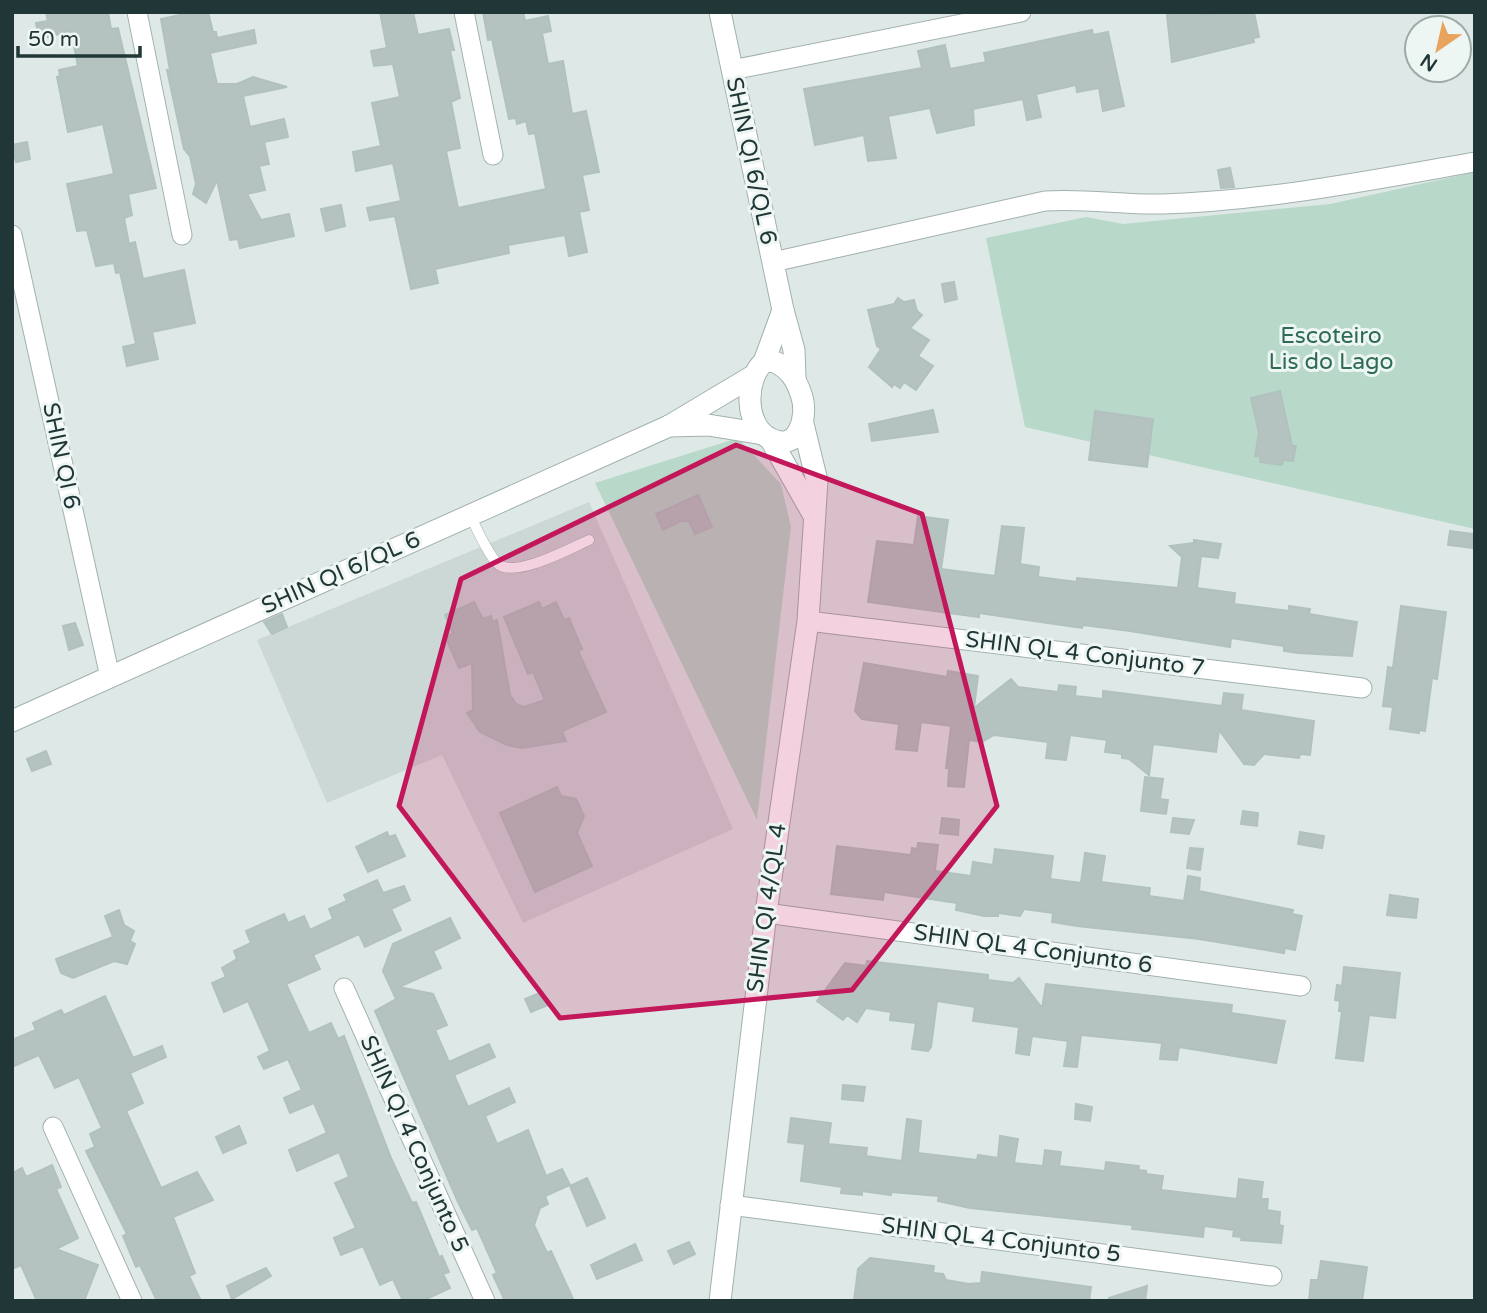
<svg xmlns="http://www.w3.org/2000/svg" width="1487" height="1313" font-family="'Varela Round',sans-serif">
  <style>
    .built { fill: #ccd8d6 }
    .green { fill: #b8d9c9 }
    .building { fill: #b4c3c0; stroke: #b1c1bf; stroke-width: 2 }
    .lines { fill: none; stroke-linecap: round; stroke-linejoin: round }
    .service-casing { stroke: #a2b0af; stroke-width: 11 }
    .minor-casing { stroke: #a2b0af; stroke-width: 21 }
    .tertiary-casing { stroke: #a2b0af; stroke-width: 23 }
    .service { stroke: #fff; stroke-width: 10 }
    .minor { stroke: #fff; stroke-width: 19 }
    .tertiary { stroke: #fff; stroke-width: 21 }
    .marked { fill: #c2185b; fill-opacity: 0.2; stroke: #c2185b; stroke-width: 5; stroke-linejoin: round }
    .labels { text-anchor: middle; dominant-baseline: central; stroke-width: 6; stroke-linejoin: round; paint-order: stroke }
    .street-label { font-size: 23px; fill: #213737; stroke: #eef6f4 }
    .park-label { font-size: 23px; fill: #2e6b55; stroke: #eef6f4 }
  </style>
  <rect width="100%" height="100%" fill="#dee9e7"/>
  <polygon class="built" points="589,502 733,829 523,923 442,755 327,803 257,640"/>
  <g class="green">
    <polygon points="1475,172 1475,529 1025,427 986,238 1086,217 1123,224 1330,204"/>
    <polygon points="738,438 781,484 791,527 757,820 595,483"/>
  </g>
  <g class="building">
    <polygon points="46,12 108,12 111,29 118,28 156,188 128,194 132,215 124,218 129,244 135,242 143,279 184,270 195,323 152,332 158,359 127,366 123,347 136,344 120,272 116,273 114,263 96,266 87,230 77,231 67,184 114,174 103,124 68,132 57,77 60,76 59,70 78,66 71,31 39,39 36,23 48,21"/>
    <polygon points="194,12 208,12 213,32 216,32 217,38 254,30 256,43 210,53 217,84 237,84 253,77 287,87 243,96 250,127 284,119 288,137 264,142 269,164 259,166 265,190 247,194 261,220 289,214 294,236 240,248 238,239 230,240 217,180 206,203 193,194 196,184 190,156 184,149 167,70 170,70 161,19"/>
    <polygon points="380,12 413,12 418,35 449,29 454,50 450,50 460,98 451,102 460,148 446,151 458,208 546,189 535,133 529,134 526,121 517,124 516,118 509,119 492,39 488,40 483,12 523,12 525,21 548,16 551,31 542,33 548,64 563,61 572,114 586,111 599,172 582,175 589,210 579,212 587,252 569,256 565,235 508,245 509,253 435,269 438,283 411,289 395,216 370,220 367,208 401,201 393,163 356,171 353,152 381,146 372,103 400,97 393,64 374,66 371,51 387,48"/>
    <polygon points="1182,12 1201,12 1202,15 1254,12 1259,37 1253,38 1254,42 1172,62 1167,15"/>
    <polygon points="1092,30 1093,35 1108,32 1124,106 1103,111 1099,88 1077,92 1076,85 1036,94 1041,117 1027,120 1023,99 973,109 974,125 937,133 930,108 888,116 896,158 868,161 864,135 815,145 804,89 922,68 918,51 945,45 950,69 986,62 984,53"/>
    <polygon points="27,142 30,159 16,162 12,145"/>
    <polygon points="1230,168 1234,187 1221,188 1218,170"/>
    <polygon points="341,205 345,226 326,231 321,209"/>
    <polygon points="954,282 957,299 945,302 942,284"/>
    <polygon points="898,298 904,302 914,300 917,311 922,315 910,328 929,340 918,356 933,366 916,390 904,382 900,388 894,384 892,387 869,367 881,349 877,346 868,310 894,304"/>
    <polygon points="1280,391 1292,446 1296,446 1293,461 1283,460 1282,465 1260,462 1261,457 1255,456 1259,433 1251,398"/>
    <polygon points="933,410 938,432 872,441 869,424"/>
    <polygon points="1095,411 1153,419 1147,467 1089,460"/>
    <polygon points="698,495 712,527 695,534 689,521 681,521 663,530 656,514"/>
    <polygon points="918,516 948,520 941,569 995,576 1002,526 1024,528 1020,564 1039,567 1038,577 1077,582 1077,578 1178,588 1182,557 1170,546 1194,543 1194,540 1221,544 1218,558 1201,556 1197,588 1235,593 1234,604 1289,611 1289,606 1310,609 1309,614 1357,622 1352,656 1298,653 1284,651 1284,646 1231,638 1230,647 1130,631 1083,625 1082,628 979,613 979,617 868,602 877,541 914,545"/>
    <polygon points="1450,531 1474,534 1472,548 1448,545"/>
    <polygon points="474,602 483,619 491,616 493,622 497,620 510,695 516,704 524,707 545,700 533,672 528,674 504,617 539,602 542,609 556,602 564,620 569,618 582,649 578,651 606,712 562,731 566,741 522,748 507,745 480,732 467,713 473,710 472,663 459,668 446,638 453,633 445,615"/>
    <polygon points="1401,606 1446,612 1437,679 1432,678 1425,731 1419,730 1419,733 1390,729 1393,707 1383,706 1388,667 1393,668"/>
    <polygon points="282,614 287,627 272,634 264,622"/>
    <polygon points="75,623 83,645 69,650 63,626"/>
    <polygon points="864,663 947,677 948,671 978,676 974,708 1011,679 1018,687 1058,692 1059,685 1076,687 1075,696 1103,699 1103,691 1222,706 1224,693 1243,695 1241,710 1314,721 1310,755 1300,754 1299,758 1264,754 1254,765 1244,764 1219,730 1216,752 1153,744 1149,775 1129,759 1122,758 1122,754 1105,752 1107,740 1070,735 1066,760 1046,758 1048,742 994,735 982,742 969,740 964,787 948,786 949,768 946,768 951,726 921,722 917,751 896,749 899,724 862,719 855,711"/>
    <polygon points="46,751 51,764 32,771 27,759"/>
    <polygon points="1145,777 1163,779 1160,799 1168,800 1166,814 1141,811"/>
    <polygon points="557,787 561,796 576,799 584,816 577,833 592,866 535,892 500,813"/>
    <polygon points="1243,811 1258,813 1257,826 1241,824"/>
    <polygon points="942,818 959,820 958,835 940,833"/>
    <polygon points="1173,818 1194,820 1189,834 1171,832"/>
    <polygon points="387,832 389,837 395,835 405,856 368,872 356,847"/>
    <polygon points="1300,832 1324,836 1322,848 1298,844"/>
    <polygon points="918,843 938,845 935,871 971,876 973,862 993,865 995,849 1053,856 1050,879 1081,883 1085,853 1105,856 1101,882 1150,888 1149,896 1184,901 1188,876 1200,878 1199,891 1293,910 1292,914 1302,916 1295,950 1285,948 1284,953 1199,939 1077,926 1052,922 1053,913 1024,909 1020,916 998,913 998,916 984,916 956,910 957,903 884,892 883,900 831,894 837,846 911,855 912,848 917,849"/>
    <polygon points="1190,848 1203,849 1200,870 1187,868"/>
    <polygon points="377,880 383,893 404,886 410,900 391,909 401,930 365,947 359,934 313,955 320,969 286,984 309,1033 331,1023 338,1039 344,1036 391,1158 412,1203 416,1202 439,1257 442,1256 449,1272 443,1274 450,1288 422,1301 403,1301 393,1279 380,1285 363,1246 341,1255 334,1238 356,1228 335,1183 349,1177 339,1152 297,1171 289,1150 327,1133 314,1103 290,1113 284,1098 302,1090 288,1059 264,1069 258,1057 270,1051 248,1001 224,1012 212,983 226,977 222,968 237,959 234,951 251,943 246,931 284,914 288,923 304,916 310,930 333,919 329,909 347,901 344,895"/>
    <polygon points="1390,895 1418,899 1416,918 1387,915"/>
    <polygon points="119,910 124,925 134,931 130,941 135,944 127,964 114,961 73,978 61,973 56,959 113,937 105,916"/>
    <polygon points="450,918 460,938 433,951 441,968 399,987 433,994 447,1025 435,1030 449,1062 489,1044 495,1057 454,1075 468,1107 509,1088 515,1102 485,1116 497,1144 528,1130 546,1176 562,1169 570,1185 545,1196 548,1204 540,1208 534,1225 547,1253 551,1251 574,1301 505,1301 493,1275 497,1273 477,1228 472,1230 458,1202 375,1011 396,999 383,971 393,944"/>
    <polygon points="867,961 988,975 988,980 1013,983 1019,978 1042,1008 1046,984 1232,1005 1231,1013 1285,1021 1276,1063 1179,1047 1177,1060 1160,1059 1162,1043 1081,1035 1077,1067 1064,1066 1068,1041 1032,1036 1029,1055 1016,1053 1019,1027 973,1021 975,1007 937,1001 931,1047 928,1051 912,1049 916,1023 890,1020 891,1012 866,1008 857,1022 847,1015 843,1020 817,1001 845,963 866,966"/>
    <polygon points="1344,967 1400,973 1395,1018 1369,1015 1363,1061 1336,1058 1342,1011 1339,1011 1340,1001 1335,1000 1337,985 1342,986"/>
    <polygon points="542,992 548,1005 531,1012 525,999"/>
    <polygon points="105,996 133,1058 162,1046 166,1057 130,1073 143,1103 126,1111 161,1188 197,1172 213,1200 173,1217 195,1273 189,1276 201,1301 157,1301 140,1265 136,1267 123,1236 127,1234 86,1151 95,1147 90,1134 102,1128 79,1077 55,1088 39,1055 12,1067 12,1040 36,1030 33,1023 61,1010 64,1015"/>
    <polygon points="843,1085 865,1087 863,1101 842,1099"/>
    <polygon points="1076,1104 1092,1107 1090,1121 1075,1119"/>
    <polygon points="791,1118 831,1123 828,1144 867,1148 866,1156 902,1161 907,1119 921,1121 918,1153 977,1160 978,1155 998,1158 1000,1136 1018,1139 1014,1163 1043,1166 1045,1150 1061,1152 1059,1166 1105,1171 1106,1162 1139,1166 1138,1170 1146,1171 1146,1174 1163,1176 1161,1190 1237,1199 1239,1179 1263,1182 1261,1199 1268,1199 1267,1210 1280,1212 1279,1225 1283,1226 1281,1243 1241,1240 1242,1237 1233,1236 1234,1230 1204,1226 1203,1237 1132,1229 1133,1225 970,1208 938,1201 939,1196 891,1192 891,1195 862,1191 862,1195 841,1193 842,1187 801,1181 805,1144 788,1142"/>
    <polygon points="239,1126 246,1143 223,1153 216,1137"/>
    <polygon points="52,1165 61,1187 56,1189 78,1238 56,1249 98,1265 84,1301 37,1301 21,1265 12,1269 12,1173 22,1168 26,1177"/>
    <polygon points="587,1178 605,1218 587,1226 570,1186"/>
    <polygon points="689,1242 695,1254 674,1264 668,1251"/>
    <polygon points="635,1244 642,1260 597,1279 591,1265"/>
    <polygon points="870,1258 934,1266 933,1273 943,1274 946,1280 969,1284 981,1283 982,1272 1091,1287 1089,1301 854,1301 858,1269"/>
    <polygon points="1321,1261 1367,1267 1362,1301 1309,1301 1311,1280 1318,1280"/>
    <polygon points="266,1268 271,1276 232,1299 227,1286"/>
    <polygon points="1147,1286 1145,1301 1109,1301 1109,1298"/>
  </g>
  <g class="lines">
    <defs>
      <path id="service" d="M470,516C478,530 486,551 497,563C513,580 571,548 589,540"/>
      <g id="minor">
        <polyline points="137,12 182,235"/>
        <polyline points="464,12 493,155"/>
        <polyline points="732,70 1021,12"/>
        <polyline points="12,235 110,677"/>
        <path d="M773,262L1045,201C1084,198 1123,205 1163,204C1266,201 1373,180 1475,162"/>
        <polyline points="808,621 1362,688"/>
        <polyline points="766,913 1301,986"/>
        <polyline points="344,988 485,1301"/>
        <polyline points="53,1127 132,1301"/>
        <polyline points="730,1205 1272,1276"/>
      </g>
      <g id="tertiary">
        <polyline points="720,12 783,310 794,350 795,378"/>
        <path d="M772,361C789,367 797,380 802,397C808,418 798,454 769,438C744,425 745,378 764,362Z"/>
        <polyline points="764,362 783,310"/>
        <polyline points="669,426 708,425 763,434"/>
        <polyline points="771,440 813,514"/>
        <polyline points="12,721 669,426 751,377"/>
        <polyline points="720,1301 766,913 808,621 817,481 803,424"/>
      </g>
    </defs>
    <use href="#service" class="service-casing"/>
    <use href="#minor" class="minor-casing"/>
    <use href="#tertiary" class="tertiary-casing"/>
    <use href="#service" class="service"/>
    <use href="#minor" class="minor"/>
    <use href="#tertiary" class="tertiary"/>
  </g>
  <path class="marked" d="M736,445L922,514L997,806L852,990L560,1018L399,806L461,579Z"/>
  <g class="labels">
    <g class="street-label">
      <text transform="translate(751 161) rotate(78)">SHIN QI 6/QL 6</text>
      <text transform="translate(61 456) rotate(78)">SHIN QI 6</text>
      <text transform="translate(341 573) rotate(-24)">SHIN QI 6/QL 6</text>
      <text transform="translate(1085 654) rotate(7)">SHIN QL 4 Conjunto 7</text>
      <text transform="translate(767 908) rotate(-82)">SHIN QI 4/QL 4</text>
      <text transform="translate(1033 949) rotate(8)">SHIN QL 4 Conjunto 6</text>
      <text transform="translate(414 1144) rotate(66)">SHIN QI 4 Conjunto 5</text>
      <text transform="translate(1001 1240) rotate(7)">SHIN QL 4 Conjunto 5</text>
    </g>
    <g class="park-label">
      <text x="1331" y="336">Escoteiro<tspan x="1331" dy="26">Lis do Lago</tspan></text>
    </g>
  </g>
  <rect width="1487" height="1313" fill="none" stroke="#213737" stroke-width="28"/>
  <g transform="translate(1438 49) rotate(214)"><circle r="33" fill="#eef6f4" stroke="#9caaa8" stroke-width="2"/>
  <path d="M0-5L12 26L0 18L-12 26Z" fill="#e8a45c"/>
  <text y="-10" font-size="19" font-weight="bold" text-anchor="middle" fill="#213737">N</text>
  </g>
  <path d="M18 46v10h122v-10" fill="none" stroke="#213737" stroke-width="3.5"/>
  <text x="28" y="46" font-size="21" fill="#213737" stroke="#eef6f4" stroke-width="5" paint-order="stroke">50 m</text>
</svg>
